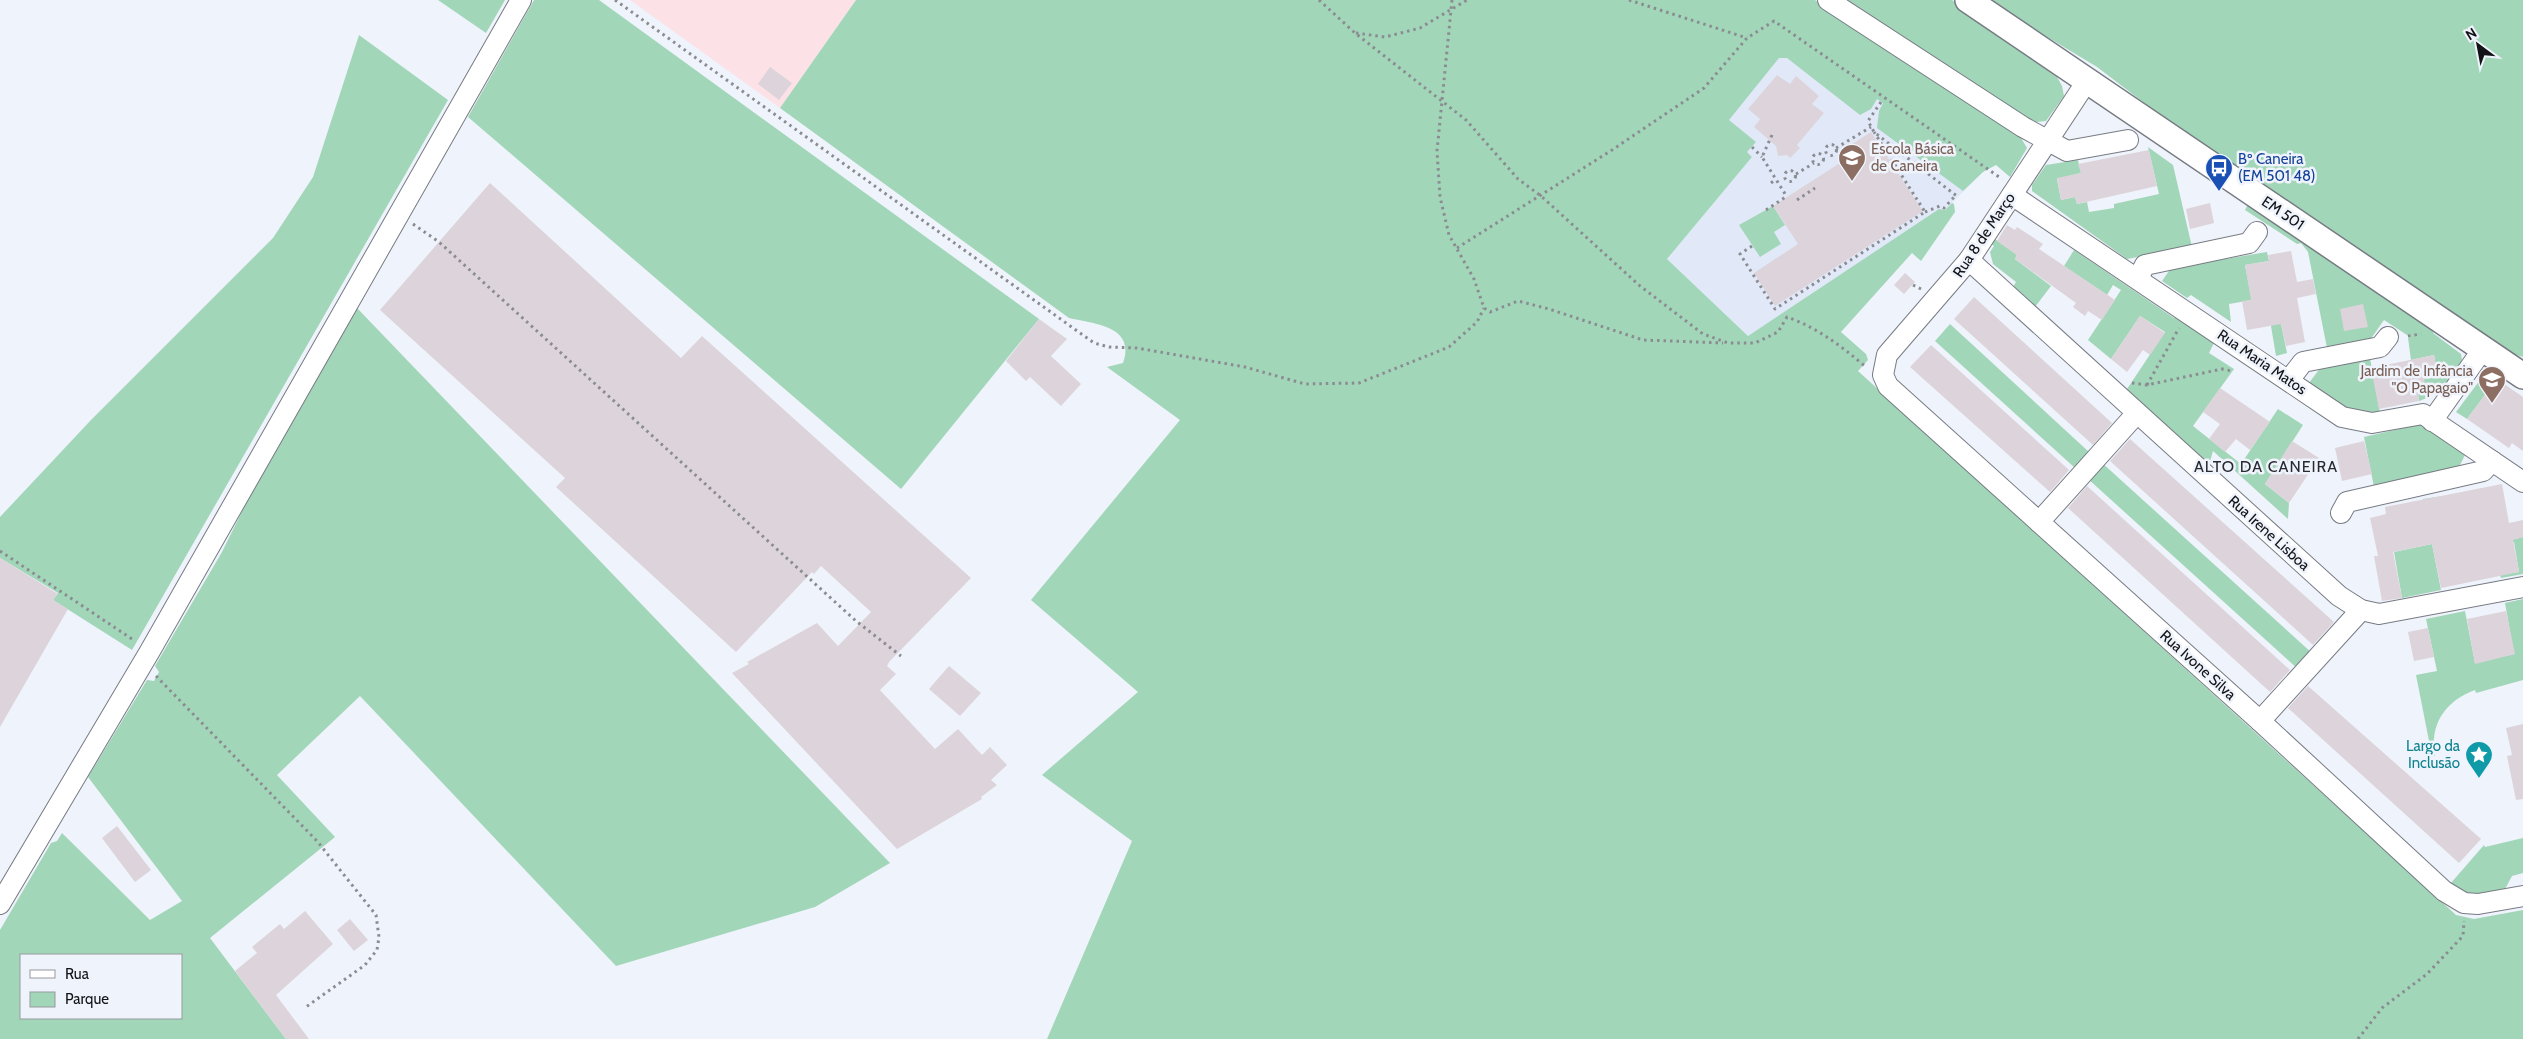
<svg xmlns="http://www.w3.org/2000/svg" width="2523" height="1039" font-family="Cabin,sans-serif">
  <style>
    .commercial { fill: #fce1e7 }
    .built { fill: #e1e9f8 }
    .green { fill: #a2d6b9; fill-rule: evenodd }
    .building { fill: #dcd4da }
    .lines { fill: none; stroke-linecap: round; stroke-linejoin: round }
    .minor-casing { stroke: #777b83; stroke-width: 22 }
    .major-casing { stroke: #777b83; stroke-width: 28 }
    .path { stroke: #8a8c92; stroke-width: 3; stroke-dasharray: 2.5 4; stroke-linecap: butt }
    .minor { stroke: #fff; stroke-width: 20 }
    .major { stroke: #fff; stroke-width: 25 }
    .labels { text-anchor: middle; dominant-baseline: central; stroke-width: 5; stroke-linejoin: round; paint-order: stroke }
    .education-label { font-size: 15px; fill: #785e54; stroke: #eff3fb; text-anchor: start }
    .transit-label { font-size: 15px; fill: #164399; stroke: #eff3fb; text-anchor: start }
    .street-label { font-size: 15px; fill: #121316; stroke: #eff3fb }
    .culture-label { font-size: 15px; fill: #0d838f; stroke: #eff3fb; text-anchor: end }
    .neighbourhood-label { font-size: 16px; letter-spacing: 1px; fill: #272a31; stroke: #eff3fb }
  </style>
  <rect width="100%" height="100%" fill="#eff3fb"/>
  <polygon class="commercial" points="630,0 856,0 780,108"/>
  <polygon class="built" points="1775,28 1983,172 1945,210 1748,336 1667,259 1752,157 1703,118"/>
  <g class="green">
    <polygon points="438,0 505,0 486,33"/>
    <polygon points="534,0 599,0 1039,319 901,489 468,117"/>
    <path d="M856,0H1815L2018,133L2027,148L2010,177L1996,165L1983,172L1963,191L1877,128L1879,111L1883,103L1877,99L1871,109L1860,115L1787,58H1779L1729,120L1756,142L1747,152L1752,157L1667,259L1748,336L1939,209L1945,210L1952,203L1954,204L1955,212L1921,261L1912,253L1841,332L1866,354L1868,360L1858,371L2456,915L2474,919L2523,910V1039H1047L1132,841L1042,775L1138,692L1031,600L1180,420L1107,367L1123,363C1136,326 1095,324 1069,318L780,108Z"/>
    <polygon points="1846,0 1952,0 2051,66 2062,86 2064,96 2046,121 2036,122 2029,120"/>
    <polygon points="1986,0 2523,0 2523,357 2500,350 2275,202 2097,67"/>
    <polygon points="359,35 448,100 132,650 53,600 58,593 0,558 0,517 91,420 273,238 313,177"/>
    <polygon points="2148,147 2173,165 2192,247 2127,259 2032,191 2032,185 2046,165 2078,160 2081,173 2057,179 2061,200 2075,197 2077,204 2087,202 2089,212 2114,208 2114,204 2159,194"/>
    <path d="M2248,204L2435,328L2433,333L2461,354L2462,360C2457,376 2434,397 2419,401L2418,394L2425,392L2424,379L2438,377L2434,355L2411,360L2408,338L2410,337L2384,320L2370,340L2327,348L2308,252L2301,243L2297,244L2245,210Z"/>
    <polygon points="1773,206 1785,225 1774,232 1781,244 1760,257 1739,225"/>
    <polygon points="1995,239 2017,255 2015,259 2051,286 2035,307 2013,287 2016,282 1993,264 1990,252 1994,246 1991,244"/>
    <polygon points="2074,250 2174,318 2177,316 2215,341 2209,353 2234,369 2193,426 2241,464 2278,409 2303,425 2265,484 2289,503 2288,519 2213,451 2209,465 2127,389 2165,332 2140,316 2111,359 2088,340 2121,290 2113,285 2107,295 2064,266"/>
    <polygon points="2267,252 2269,261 2245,265 2252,300 2229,304 2231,322 2191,295 2187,298 2162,281 2171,268"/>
    <path d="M357,308L890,863L815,907L616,966L360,696L277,775L335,837L210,938L286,1039H0V930L51,843L57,841L62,833L150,920L182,901L88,777L147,680L154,681L159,672L155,666L222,552L260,475ZM21,955H181V1018H21Z"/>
    <polygon points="2279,314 2287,353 2276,356 2271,326"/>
    <polygon points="1950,324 2089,452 2075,468 1935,341"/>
    <path d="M2370,358L2380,413C2353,418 2330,397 2309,383L2321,367Z"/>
    <polygon points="2486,372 2497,379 2467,419 2456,412"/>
    <polygon points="2417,422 2465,455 2457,471 2374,487 2364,437 2416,425"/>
    <polygon points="2101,462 2313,654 2299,670 2087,478"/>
    <polygon points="2443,496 2432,544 2441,590 2402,598 2394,552 2432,544 2423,499"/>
    <polygon points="2523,537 2523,574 2501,578 2500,575 2519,572 2514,542 2493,544"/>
    <path d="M2523,599V680L2476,693L2475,690C2445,701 2429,725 2435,756H2432L2416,675L2437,671L2426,619L2465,611L2475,663L2514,654L2505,603Z"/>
    <path d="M2523,838V873L2512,876L2504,891C2481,895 2470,898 2451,883L2484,845L2485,847Z"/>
  </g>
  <g class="building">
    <polygon points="770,67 792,83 779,100 758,84"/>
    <polygon points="1777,75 1790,84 1796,76 1819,96 1812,104 1824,113 1797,145 1800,148 1790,158 1787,155 1778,156 1776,146 1754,127 1760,119 1748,109"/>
    <polygon points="1871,132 1923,211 1775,306 1754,273 1798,244 1773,206 1854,154 1849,146"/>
    <polygon points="2149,150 2157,186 2077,204 2075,197 2061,200 2057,178 2081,173 2078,164"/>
    <polygon points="490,183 681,358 702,336 971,578 889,662 887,666 896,674 880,690 935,749 958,729 982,755 990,747 1007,765 991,780 997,785 981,797 982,799 897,849 732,673 749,664 747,662 817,623 838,646 871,612 821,566 814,574 812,572 736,652 556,487 565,478 380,310"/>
    <polygon points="2210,203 2214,223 2190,229 2186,209"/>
    <polygon points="2007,225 2015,230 2017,227 2043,244 2039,249 2115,300 2102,320 2088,311 2085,316 2073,307 2076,303 2015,259 2017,255 1997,241"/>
    <polygon points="2291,251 2297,282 2313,279 2316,294 2297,298 2305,342 2286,346 2281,324 2247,330 2242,301 2251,300 2245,265 2269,261 2268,255"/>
    <polygon points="1905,273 1915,282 1904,294 1894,285"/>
    <polygon points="1974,297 2112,423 2093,445 1954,319"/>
    <polygon points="2363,304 2368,327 2344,331 2340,309"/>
    <polygon points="2140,316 2165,333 2150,355 2143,350 2127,372 2111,359"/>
    <polygon points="1039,319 1067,339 1051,356 1081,384 1061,406 1030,377 1026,381 1006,361"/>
    <polygon points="1931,345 2069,470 2050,492 1910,367"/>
    <polygon points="2434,355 2438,377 2424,379 2425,392 2418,394 2419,401 2379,409 2371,368"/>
    <polygon points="2497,379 2523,397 2523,451 2512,443 2509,448 2467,419"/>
    <polygon points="2220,388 2270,422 2250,450 2236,439 2225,452 2209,439 2220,424 2203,412"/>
    <polygon points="2130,439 2334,622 2313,645 2110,461"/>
    <polygon points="2292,441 2319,458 2289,503 2265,484"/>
    <polygon points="2364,441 2372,474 2342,481 2335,448"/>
    <polygon points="2502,484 2509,523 2523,520 2523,537 2513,540 2519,572 2441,588 2432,544 2413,548 2393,552 2402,598 2382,601 2374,556 2378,556 2370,518 2386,514 2385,507"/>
    <polygon points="2087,486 2290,670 2270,692 2068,508"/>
    <polygon points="0,558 58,594 53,600 68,609 0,727"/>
    <polygon points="2506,611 2515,654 2475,664 2467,619"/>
    <polygon points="2428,628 2434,657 2414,661 2408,632"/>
    <polygon points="949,666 981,693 960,716 929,689"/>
    <polygon points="2308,686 2481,839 2459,863 2288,708"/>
    <polygon points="2523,724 2523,799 2516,800 2507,756 2512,755 2506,728"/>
    <polygon points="117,826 151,870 135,882 102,838"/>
    <polygon points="305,911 333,944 276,995 309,1039 286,1039 235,971 257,953 252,947 280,924 284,929"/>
    <polygon points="350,919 368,940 354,951 337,930"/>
  </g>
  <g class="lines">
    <defs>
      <g id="minor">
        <polyline points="1828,0 2023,127 2067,151 2128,140"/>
        <polyline points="2087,81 1969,260 1887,355 1883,375 1888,386 2260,721 2444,891 2464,903 2478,904 2523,896"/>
        <polyline points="2012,195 2342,417 2372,423 2423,414 2523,482"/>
        <polyline points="1969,260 2339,596 2361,610 2379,614 2523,587"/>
        <polyline points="2138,278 2145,265 2249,243 2257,232"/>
        <polyline points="2289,380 2303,362 2380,347 2388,337"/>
        <polyline points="2432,421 2483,349"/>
        <polyline points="2341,513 2347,502 2483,471 2492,461"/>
        <polyline points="2039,522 2137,413"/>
        <polyline points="2260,721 2361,610"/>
        <polyline points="0,904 150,651 521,0"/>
      </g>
      <polyline id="major" points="1968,0 2523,376"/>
    </defs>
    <use href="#minor" class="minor-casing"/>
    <use href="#major" class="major-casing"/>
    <g class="path">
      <polyline points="615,0 1094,343 1109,347 1137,348 1245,367 1305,384 1359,383 1449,347 1477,322 1484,308"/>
      <path d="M1319,0L1355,33L1466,120L1518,179L1541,196L1640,286L1703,334L1728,343H1755L1778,332L1787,317C1818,328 1841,346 1866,367"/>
      <polyline points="1452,0 1437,151 1440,197 1449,235 1474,279 1484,308 1490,312 1518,301 1549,309 1643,340 1723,343"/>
      <polyline points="1629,0 1747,38"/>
      <polyline points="1356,33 1385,37 1420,28 1467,0"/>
      <polyline points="1881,102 1868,121 1874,132 1958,197"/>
      <polyline points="1772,135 1762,157 1787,197"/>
      <circle cx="1831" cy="150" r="5.5"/>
      <polyline points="1752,147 1762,157"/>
      <polyline points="1836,148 1871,127"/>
      <circle cx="1818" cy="159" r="5.5"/>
      <circle cx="1790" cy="176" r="5.5"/>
      <polyline points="1796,174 1814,163"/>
      <polyline points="1771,183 1776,179"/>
      <polyline points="1797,200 1815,188"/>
      <polyline points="1766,210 1787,196"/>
      <polyline points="1925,212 1940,206 1944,208 1955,196"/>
      <polyline points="413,224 439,242 856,621 901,656"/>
      <polyline points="1752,246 1740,254 1775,309 1925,212 1874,132"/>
      <polyline points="1457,248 1612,150 1704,88 1747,38 1774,21 2002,179"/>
      <polyline points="1913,285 1921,289"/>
      <polyline points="2408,336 2421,334"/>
      <polyline points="2132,383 2147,385 2222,369 2232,371"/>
      <polyline points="2147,385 2179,328"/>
      <polyline points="0,551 135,641"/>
      <polyline points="156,676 317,841 376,915 379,937 377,950 365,965 306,1007"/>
      <polyline points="2358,1039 2382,1008 2427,974 2463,936 2464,921"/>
    </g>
    <use href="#minor" class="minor"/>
    <use href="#major" class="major"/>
  </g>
  <defs>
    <symbol id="school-pin" viewBox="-11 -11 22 30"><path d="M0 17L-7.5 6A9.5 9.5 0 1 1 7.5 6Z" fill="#8d6e63" stroke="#eff3fb"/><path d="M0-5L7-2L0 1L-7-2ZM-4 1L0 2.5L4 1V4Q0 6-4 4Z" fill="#fff"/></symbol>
    <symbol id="bus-pin" viewBox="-11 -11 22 30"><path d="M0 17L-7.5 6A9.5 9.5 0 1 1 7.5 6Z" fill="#1a4fb4" stroke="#eff3fb"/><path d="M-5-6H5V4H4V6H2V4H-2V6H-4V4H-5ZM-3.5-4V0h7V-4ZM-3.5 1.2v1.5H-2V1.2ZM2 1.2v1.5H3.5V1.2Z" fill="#fff"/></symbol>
    <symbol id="sight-pin" viewBox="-11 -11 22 30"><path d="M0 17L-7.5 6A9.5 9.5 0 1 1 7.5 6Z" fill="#0f9aa8" stroke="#eff3fb"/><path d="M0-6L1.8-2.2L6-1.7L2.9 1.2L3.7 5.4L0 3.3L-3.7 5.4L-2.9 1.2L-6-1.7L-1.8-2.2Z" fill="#fff"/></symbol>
  </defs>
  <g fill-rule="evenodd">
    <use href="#school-pin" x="1836" y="142" width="32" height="43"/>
    <use href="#bus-pin" x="2203" y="152" width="32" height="43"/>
    <use href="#school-pin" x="2476" y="364" width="32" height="43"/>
    <use href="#sight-pin" x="2463" y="739" width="32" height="43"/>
  </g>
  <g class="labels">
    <g class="education-label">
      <text x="1871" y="149">Escola Básica<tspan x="1871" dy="17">de Caneira</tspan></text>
      <text x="2473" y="371" text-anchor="end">Jardim de Infância<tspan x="2473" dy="17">"O Papagaio"</tspan></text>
    </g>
    <g class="transit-label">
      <text x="2238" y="159">Bº Caneira<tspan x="2238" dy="17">(EM 501 48)</tspan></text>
    </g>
    <g class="street-label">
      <text transform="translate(2283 213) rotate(34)">EM 501</text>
      <text transform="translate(1984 235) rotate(-56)">Rua 8 de Março</text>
      <text transform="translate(2262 362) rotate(34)">Rua Maria Matos</text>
      <text transform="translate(2269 533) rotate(42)">Rua Irene Lisboa</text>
      <text transform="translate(2198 665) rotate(42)">Rua Ivone Silva</text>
    </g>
    <g class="culture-label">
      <text x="2460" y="746">Largo da<tspan x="2460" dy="17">Inclusão</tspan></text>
    </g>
    <g class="neighbourhood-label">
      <text x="2266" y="466">ALTO DA CANEIRA</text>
    </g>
  </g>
  <rect x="20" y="954" width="162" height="65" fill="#eff3fb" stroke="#97999f"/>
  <rect x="30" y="970" width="25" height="8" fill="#ffffff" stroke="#97999f"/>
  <text x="65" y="979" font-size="15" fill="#121316">Rua</text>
  <rect x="30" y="992" width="25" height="15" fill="#a2d6b9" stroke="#97999f"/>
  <text x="65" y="1004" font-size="15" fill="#121316">Parque</text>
  <g transform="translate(2478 45) rotate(328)" stroke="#eff3fb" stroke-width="4" paint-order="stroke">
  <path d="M0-4L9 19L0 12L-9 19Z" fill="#121316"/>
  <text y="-8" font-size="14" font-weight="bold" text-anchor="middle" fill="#121316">N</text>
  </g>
</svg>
